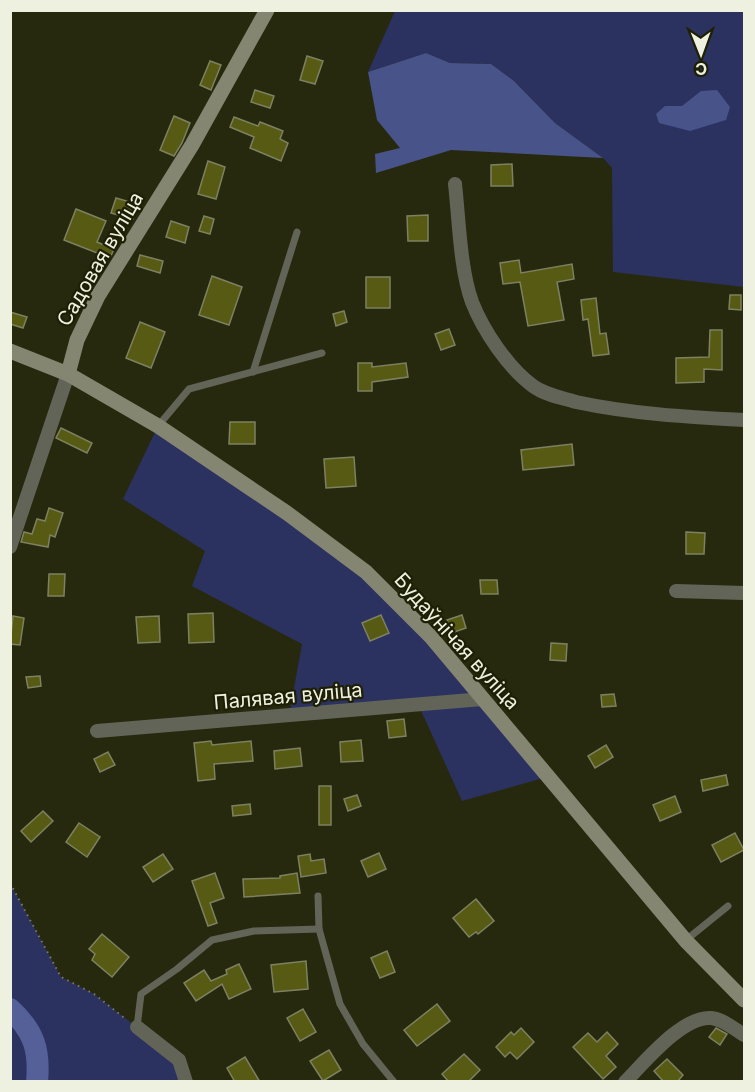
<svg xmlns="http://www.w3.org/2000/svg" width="755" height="1092" font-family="Inter,sans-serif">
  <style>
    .green { fill: #2b325f }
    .forest { fill: #48538a }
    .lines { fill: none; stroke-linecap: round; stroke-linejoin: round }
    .river { stroke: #556098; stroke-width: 22 }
    .building { fill: #565a13; stroke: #7d8162; stroke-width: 1.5 }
    .path { stroke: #797b64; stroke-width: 2; stroke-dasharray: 1.5 4.5; stroke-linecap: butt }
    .lane { stroke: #626457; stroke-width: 7 }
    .street { stroke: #626457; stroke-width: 14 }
    .secondary { stroke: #848672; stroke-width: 15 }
    .labels { text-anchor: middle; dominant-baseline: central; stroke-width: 4.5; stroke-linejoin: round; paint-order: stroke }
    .street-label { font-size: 20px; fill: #eff1e0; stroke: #1e1f04 }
  </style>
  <rect width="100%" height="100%" fill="#27290e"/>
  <g class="green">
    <polygon points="395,11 744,11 744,287 613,272 612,168 603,158 555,123 514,81 491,64 450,63 426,53 368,72"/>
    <polygon points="158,426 366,572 547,777 462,801 419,706 289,716 302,644 192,586 205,551 123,499"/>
    <polygon points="10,883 61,977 94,994 179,1060 186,1081 11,1081"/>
  </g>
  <g class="forest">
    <polygon points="426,53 450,63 491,64 514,81 555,123 603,158 451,150 376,173 375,154 400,148 377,120 368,72"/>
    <polygon points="717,90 730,107 726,120 690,131 659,123 656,114 665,106 682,106 701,91"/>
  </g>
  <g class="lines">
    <path class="river" d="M10,1009C34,1031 40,1050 37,1082"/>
  </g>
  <g class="building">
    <polygon points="307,56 323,61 315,84 300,80"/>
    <polygon points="210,61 221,65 211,90 200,85"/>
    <polygon points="255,90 274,96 270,108 251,102"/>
    <polygon points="174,116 190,123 182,143 174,156 160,150"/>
    <polygon points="234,117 258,126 260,122 283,131 280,139 288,143 281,161 250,148 254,137 230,127"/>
    <polygon points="208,161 225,167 216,199 198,194"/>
    <polygon points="512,164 513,186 491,186 491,165"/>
    <polygon points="116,198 137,204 133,219 111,213"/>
    <polygon points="76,209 106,221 97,242 114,249 110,258 64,240"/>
    <polygon points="428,215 428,241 408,241 407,216"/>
    <polygon points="204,216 214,219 210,234 199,231"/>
    <polygon points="171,221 189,227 185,243 166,237"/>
    <polygon points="140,255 163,261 160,273 137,266"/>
    <polygon points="519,260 521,273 572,264 574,279 557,282 564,320 528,326 520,282 503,284 500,263"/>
    <polygon points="212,276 242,287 229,325 199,315"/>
    <rect x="366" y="277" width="24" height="31"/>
    <polygon points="730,295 741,295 741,310 729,309"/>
    <polygon points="596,298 600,334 606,333 609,354 593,356 588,319 583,320 581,300"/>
    <polygon points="344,311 347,322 336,326 333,314"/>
    <polygon points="10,312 27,317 23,328 10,324"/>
    <polygon points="140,322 165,332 151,368 126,358"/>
    <polygon points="449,329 455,345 441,350 435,334"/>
    <polygon points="710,330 722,330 722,370 704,369 704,382 676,383 676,358 709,357"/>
    <polygon points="358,363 372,363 372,367 406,363 408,377 372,382 372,391 358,391"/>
    <polygon points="230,422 255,422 255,444 229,444"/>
    <polygon points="61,428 92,443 87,453 56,438"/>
    <polygon points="572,444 574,465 523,470 521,450"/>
    <polygon points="354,457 356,486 326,488 324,459"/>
    <polygon points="49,508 63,513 55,537 50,535 48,547 21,542 24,532 32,534 37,519 45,521"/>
    <polygon points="686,532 705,533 704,554 686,554"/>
    <polygon points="49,574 65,574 64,596 48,596"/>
    <polygon points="480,580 497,580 498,594 481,594"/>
    <polygon points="213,613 214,642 189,643 188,614"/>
    <polygon points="381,615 389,633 370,641 362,623"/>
    <polygon points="462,615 466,628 451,633 447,620"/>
    <polygon points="13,616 24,618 20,645 10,644"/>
    <polygon points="159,616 160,642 138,643 136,617"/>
    <polygon points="551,643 567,644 566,661 550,660"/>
    <polygon points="40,676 41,686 28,688 26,677"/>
    <polygon points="614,694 616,706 602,707 601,695"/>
    <polygon points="404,719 406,736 389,738 387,721"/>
    <polygon points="361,740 363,761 341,762 340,742"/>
    <polygon points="211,741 212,745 251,741 253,761 214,764 215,779 198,781 194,743"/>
    <polygon points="606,745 613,757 595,768 588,756"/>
    <polygon points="300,748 302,766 275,769 274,751"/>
    <polygon points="108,752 115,765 100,772 94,759"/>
    <polygon points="726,775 728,785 703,791 701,780"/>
    <rect x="319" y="786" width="12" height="39"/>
    <polygon points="357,795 361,806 348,811 344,799"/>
    <polygon points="675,796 681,812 660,821 653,805"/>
    <polygon points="250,804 251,814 233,816 232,806"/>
    <polygon points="43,811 53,821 31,842 21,831"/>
    <polygon points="79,823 100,837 87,857 66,842"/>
    <polygon points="735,833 744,850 721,862 712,845"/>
    <polygon points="379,853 386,869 368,877 361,861"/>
    <polygon points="163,854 173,869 153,882 143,867"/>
    <polygon points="310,854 311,861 324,859 326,873 301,877 298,856"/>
    <polygon points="215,873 224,898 210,903 217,923 208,926 192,881"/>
    <polygon points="297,873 300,893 244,897 243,879 280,878 280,876"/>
    <polygon points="476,899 494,921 478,934 476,932 469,937 453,918"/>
    <polygon points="102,934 129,957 112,977 92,960 95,954 89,949"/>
    <polygon points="387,951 395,972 380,978 371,958"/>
    <polygon points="306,961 308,989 274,992 271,965"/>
    <polygon points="239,964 251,989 229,999 222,984 196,1001 184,983 204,970 211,981 227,974 226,970"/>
    <polygon points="437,1004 450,1021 417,1046 404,1030"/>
    <polygon points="303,1009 316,1032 300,1041 287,1018"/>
    <polygon points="521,1028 534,1042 517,1059 510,1052 505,1057 496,1047 511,1032 514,1035"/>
    <polygon points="716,1028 727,1034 720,1045 709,1037"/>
    <polygon points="607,1032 618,1044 606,1056 616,1067 603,1079 573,1047 588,1033 597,1042"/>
    <polygon points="329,1050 341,1070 323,1081 310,1061"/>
    <polygon points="464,1054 480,1070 468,1082 449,1082 442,1074"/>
    <polygon points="245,1057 260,1082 235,1082 227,1068"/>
    <polygon points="667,1059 683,1075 677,1082 664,1082 654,1071"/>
  </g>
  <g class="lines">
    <polyline class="path" points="10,883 61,977 94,994 127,1020"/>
    <g class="lane">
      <polyline points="253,372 297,232"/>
      <polyline points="158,426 189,389 322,353"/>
      <polyline points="318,896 319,929 340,1004 363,1044 394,1082"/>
      <polyline points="686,940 728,906"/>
      <polyline points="137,1027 141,994 177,969 212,940 254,931 319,929"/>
    </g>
    <g class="street">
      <path d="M455,184C459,219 460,269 472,302C483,330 508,368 533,386C545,395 563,398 576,402C632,414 688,417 744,420"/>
      <polyline points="10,547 68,374"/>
      <polyline points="676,591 744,593"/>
      <polyline points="97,731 483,699"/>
      <polyline points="137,1027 179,1060 186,1082"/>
      <path d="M625,1082C644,1063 682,1016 711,1018C723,1019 734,1029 744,1035"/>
    </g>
    <g class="secondary">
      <polyline points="10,351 68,374 158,426 287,513 366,572 431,637 686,941 744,1000"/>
      <polyline points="68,374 77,340 98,296 192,145 267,10"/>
    </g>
  </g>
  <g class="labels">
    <g class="street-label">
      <text transform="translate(100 259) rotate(-60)">Садовая вуліца</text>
      <text transform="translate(457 641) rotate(48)">Будаўнічая вуліца</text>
      <text transform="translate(288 696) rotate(-5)">Палявая вуліца</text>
    </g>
  </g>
  <rect width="755" height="1092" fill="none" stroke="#eff1e0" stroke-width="24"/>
  <g transform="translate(701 54) rotate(179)" stroke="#1e1f04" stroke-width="4.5" paint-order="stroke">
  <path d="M0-4.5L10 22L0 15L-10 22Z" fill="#eff1e0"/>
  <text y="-9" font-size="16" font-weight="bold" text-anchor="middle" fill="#eff1e0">С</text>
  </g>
</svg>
